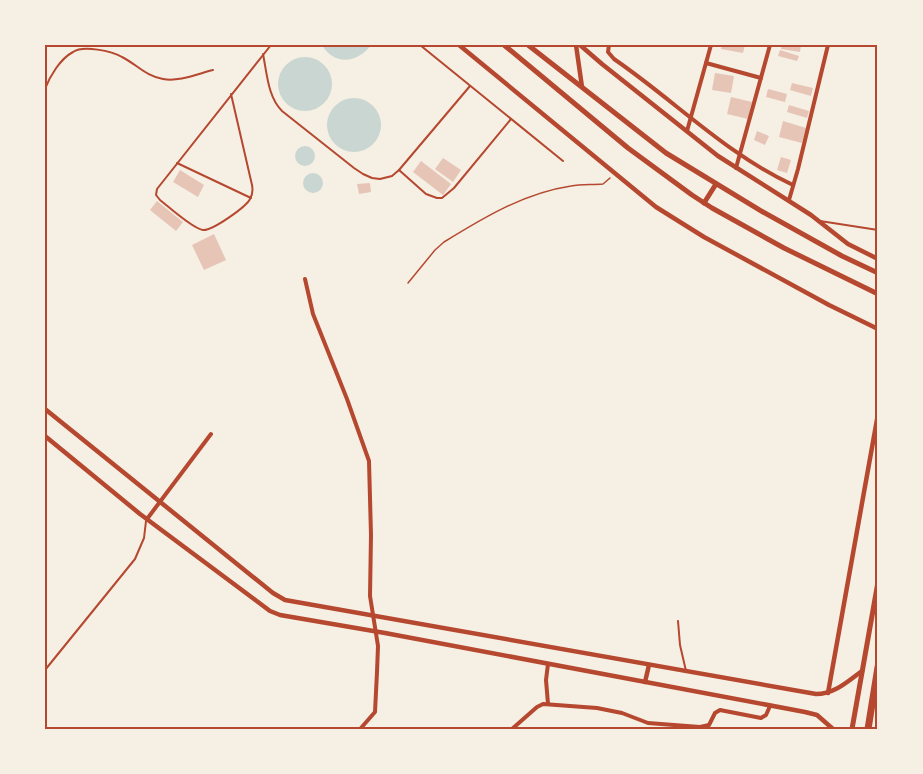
<svg xmlns="http://www.w3.org/2000/svg" width="923" height="774" font-family="Lato,sans-serif">
  <style>
    .water { fill: #c9d6d2 }
    .building { fill: #e6c5b7 }
    .lines { fill: none; stroke-linecap: round; stroke-linejoin: round }
    .path { stroke: #b5482f; stroke-width: 1.5 }
    .service { stroke: #b5482f; stroke-width: 2 }
    .minor { stroke: #b5482f; stroke-width: 4 }
    .tertiary { stroke: #b5482f; stroke-width: 4.5 }
    .secondary { stroke: #b5482f; stroke-width: 5 }
    .trunk { stroke: #b5482f; stroke-width: 7 }
    .neatline { fill: none; stroke: #b5482f; stroke-width: 2 }
  </style>
  <rect width="100%" height="100%" fill="#f6efe4"/>
  <g class="water">
    <path d="M322,45H371C358,63 334,66 322,45Z"/>
    <circle cx="305" cy="84" r="27"/>
    <circle cx="354" cy="125" r="27"/>
    <circle cx="305" cy="156" r="10"/>
    <circle cx="313" cy="183" r="10"/>
  </g>
  <g class="building">
    <polygon points="722,45 745,45 743,53 721,49"/>
    <polygon points="782,45 801,45 800,52 781,49"/>
    <polygon points="780,50 799,56 797,61 778,56"/>
    <polygon points="715,73 734,76 731,93 712,90"/>
    <polygon points="792,83 813,88 811,96 790,90"/>
    <polygon points="768,89 787,94 785,102 766,97"/>
    <polygon points="731,97 752,102 748,119 727,114"/>
    <polygon points="789,105 809,111 807,118 787,112"/>
    <polygon points="783,121 806,128 802,143 779,137"/>
    <polygon points="757,131 769,136 765,145 754,140"/>
    <polygon points="781,157 791,160 787,173 777,170"/>
    <polygon points="443,158 461,170 453,182 435,169"/>
    <polygon points="421,161 451,184 443,195 413,172"/>
    <polygon points="180,170 204,185 198,197 173,182"/>
    <polygon points="370,183 371,192 359,194 357,184"/>
    <polygon points="157,201 183,222 176,231 150,210"/>
    <polygon points="214,234 226,260 204,270 192,245"/>
  </g>
  <g class="lines">
    <path class="path" d="M408,283L435,250L444,242C483,218 524,193 571,186C581,184 592,185 603,184L610,178"/>
    <g class="service">
      <polyline points="420,45 563,161"/>
      <path d="M263,54C267,74 268,97 282,111L354,168L363,174L372,178L380,179L392,176L399,170L470,86"/>
      <path d="M45,89C50,76 60,59 73,52C83,45 112,51 122,57C136,64 147,77 163,79C179,82 197,74 213,70"/>
      <path d="M231,94L252,185C253,190 253,194 250,199C246,207 212,231 203,230C193,229 169,207 160,200L156,195L157,189L271,45"/>
      <polyline points="177,163 251,198"/>
      <polyline points="399,170 426,194 437,198 442,198 454,188 511,119"/>
      <polyline points="820,221 878,230"/>
      <polyline points="678,621 680,645 686,671"/>
      <polyline points="45,670 135,559 144,538 146,521"/>
    </g>
    <g class="minor">
      <path d="M609,45L608,52L614,59C674,100 726,154 793,185"/>
      <polyline points="706,63 761,78"/>
      <polyline points="687,131 711,45"/>
      <polyline points="736,168 770,45"/>
      <polyline points="789,200 798,169 828,45"/>
      <polyline points="305,279 313,314 347,399 369,461 371,535 370,596 378,646 377,672 375,712 361,728 363,729"/>
      <polyline points="147,519 211,434"/>
      <polyline points="548,664 546,680 548,704"/>
      <polyline points="512,729 537,707 543,704 597,708 622,713 648,723 700,727 709,725 715,713 720,710 761,718 766,715 770,706"/>
    </g>
    <g class="tertiary">
      <polyline points="459,45 656,207 704,237 829,305 878,329"/>
      <polyline points="576,45 582,87"/>
      <polyline points="580,45 602,64 718,156 811,215 848,244 878,259"/>
      <path d="M45,409L273,593L285,600L816,694C835,694 848,681 862,671"/>
      <polyline points="45,436 140,514 270,611 280,615 385,633 805,712 817,715 833,729"/>
      <polyline points="645,682 649,665"/>
      <polyline points="828,693 878,414"/>
    </g>
    <g class="secondary">
      <polyline points="504,45 628,148 692,195 712,208 784,248 878,294"/>
      <polyline points="528,45 666,153 763,212 842,256 878,273"/>
      <polyline points="704,203 716,184"/>
      <polyline points="852,729 878,582"/>
    </g>
    <polyline class="trunk" points="868,729 878,667"/>
  </g>
  <rect width="923" height="774" fill="none" stroke="#f6efe4" stroke-width="93"/>
  <rect x="46" y="46" width="830" height="682" class="neatline"/>
</svg>
